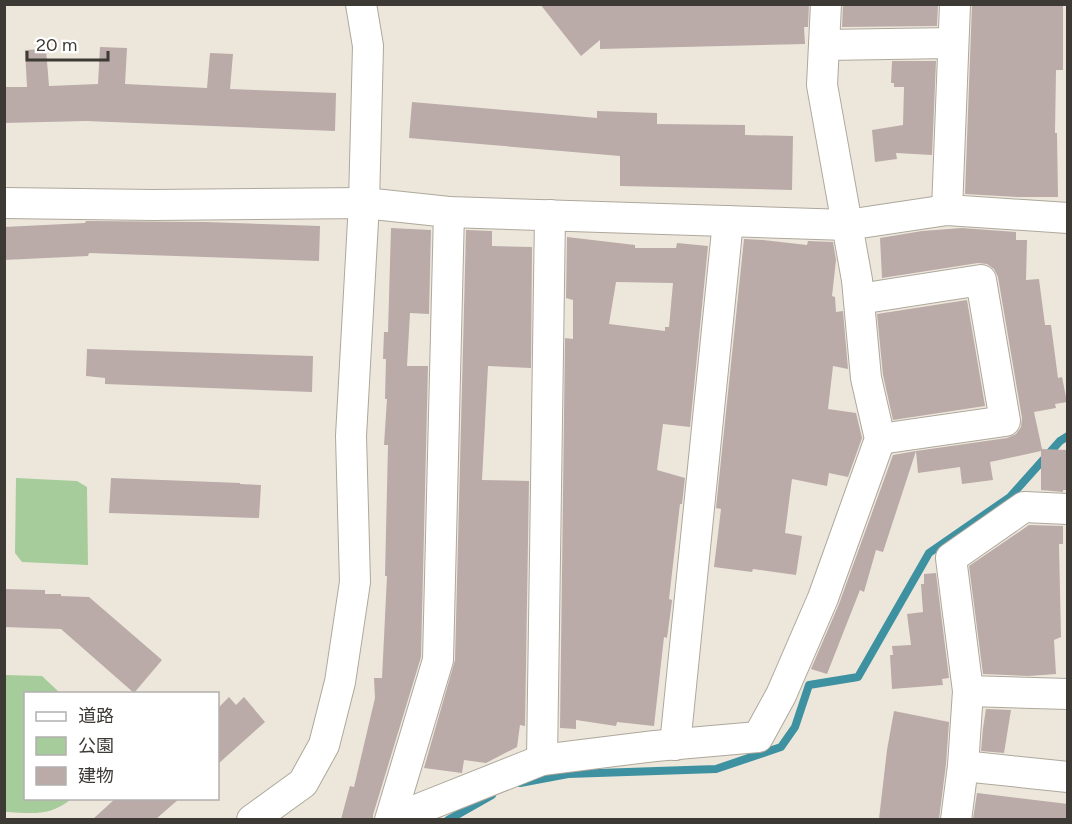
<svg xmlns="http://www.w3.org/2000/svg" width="1072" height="824" font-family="Figtree,'Noto Sans JP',sans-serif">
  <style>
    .green { fill: #a7cc9b }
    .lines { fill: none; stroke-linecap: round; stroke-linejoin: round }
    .stream { stroke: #3e91a0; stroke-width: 8 }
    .building { fill: #baaba9; fill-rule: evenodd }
    .minor-casing { stroke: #aea89c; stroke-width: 32 }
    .minor { stroke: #fff; stroke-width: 30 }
  </style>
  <rect width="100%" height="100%" fill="#ede7db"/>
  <g class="green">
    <polygon points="16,478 77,481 87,487 88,565 22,562 15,553"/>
    <path d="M5,675L42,676L60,693L26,694V798L71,799C50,817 31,813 5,812Z"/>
  </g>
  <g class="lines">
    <g class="stream">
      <polyline points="520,783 568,774 716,769 781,747 795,727 809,685 858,677 929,553 1010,497 1060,441 1068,436"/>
      <polyline points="448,820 492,795"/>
    </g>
  </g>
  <g class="building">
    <polygon points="540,4 809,4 808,27 804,27 805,44 600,49 600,40 581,56"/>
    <polygon points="843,4 938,4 937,26 842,27"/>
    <polygon points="972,4 1063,4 1063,70 1056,70 1055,133 1057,133 1058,197 1017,197 965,194"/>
    <polygon points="100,47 127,48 125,84 207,88 210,53 233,54 230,89 336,93 335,131 86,121 4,123 4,87 27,87 25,50 46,49 49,86 98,84"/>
    <polygon points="892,61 936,61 932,155 896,153 897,159 875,162 872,130 903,125 904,87 894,87 894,83 891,83"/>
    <polygon points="412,102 597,118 597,111 657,113 657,124 745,125 745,135 793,136 792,190 620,186 620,156 409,138"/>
    <polygon points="86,221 205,222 320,226 319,261 89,253 88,256 4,260 4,227 85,223"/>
    <polygon points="391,228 431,230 429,314 410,313 407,366 428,366 421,657 373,815 373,819 341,819 350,786 354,787 375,698 374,678 382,678 387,576 385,576 388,445 384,445 387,399 385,399 386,359 383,359 384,332 388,332"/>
    <polygon points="962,228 1016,232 1016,240 1027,240 1026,280 1039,279 1045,325 1051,325 1058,378 1062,377 1067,402 1055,404 1056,408 1034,412 1042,449 1068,450 1068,490 1063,490 1063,492 1041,490 1041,451 990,462 993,480 962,484 960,467 918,473 916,451 1007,438 1016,434 1021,427 1022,418 998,277 994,269 987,264 978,263 882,278 880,238 922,231"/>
    <polygon points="466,230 492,231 492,246 532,247 531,368 488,366 482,480 529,481 525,726 520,725 517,747 486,763 464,760 462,773 424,768 455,660"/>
    <path d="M567,237L635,245V248H676L677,243L708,246L690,427L663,424L657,470L685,478L682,504H680L669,599L672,600V601L667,638L664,637L654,726L617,722L616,726L576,720V729L560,728L565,338L573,339V300L566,298ZM616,282L673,283L669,327H665V331L609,324Z"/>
    <polygon points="744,239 763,240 807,245 808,241 833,242 836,260 832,296 835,297 836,312 843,311 848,369 833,366 828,409 856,413 862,438 848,477 829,473 827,486 792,479 785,533 802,536 796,575 753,569 752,572 714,567 721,509 716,508"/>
    <polygon points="967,300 985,406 893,420 883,375 877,314"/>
    <polygon points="87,349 313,356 312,392 105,384 105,378 86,376"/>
    <polygon points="916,451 883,552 876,550 864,592 860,590 827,674 811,669 839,604 893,455"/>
    <polygon points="111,478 240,483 240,484 261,485 259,518 109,513"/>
    <polygon points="1029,525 1063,526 1063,544 1059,544 1061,637 1054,640 1056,674 1029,676 983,674 969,566"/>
    <polygon points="936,573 949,678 942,679 943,685 892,689 890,655 893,655 892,646 911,645 907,614 923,612 921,584 924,584 924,574"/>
    <polygon points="4,589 45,590 45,594 61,594 61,596 89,597 162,660 134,693 61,629 4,627"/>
    <polygon points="229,697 236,705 244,697 265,722 218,764 218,708"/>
    <polygon points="986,709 1011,710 1004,753 981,751 983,728"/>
    <polygon points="894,711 949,722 946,764 939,819 879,819 887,750"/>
    <polygon points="977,793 1068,804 1068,819 973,819"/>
    <polygon points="116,798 180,798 156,819 93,819"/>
  </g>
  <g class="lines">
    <defs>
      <g id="minor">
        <polyline points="824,45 953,43"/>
        <polyline points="4,203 153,205 364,203 449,212 847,225 947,210 1068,218"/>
        <polyline points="947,210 955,4"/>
        <polyline points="859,299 981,280 1005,421 880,439"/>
        <polyline points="968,691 1068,694"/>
        <polyline points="675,745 728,221"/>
        <polyline points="542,760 550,215"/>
        <polyline points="963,766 1068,777"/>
        <polyline points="252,820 303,783 324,745 340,682 355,582 351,436 364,203 368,46 361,4"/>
        <polyline points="390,820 438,660 449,212"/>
        <polyline points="391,820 542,760 655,746 758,737 781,695 823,598 880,439 866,378 857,280 822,85 826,4"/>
        <polyline points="956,820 963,766 968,691 951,558 1024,507 1068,509"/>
      </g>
    </defs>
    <use href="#minor" class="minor-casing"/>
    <use href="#minor" class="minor"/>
  </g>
  <rect width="1072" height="824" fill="none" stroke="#3d3a35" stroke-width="12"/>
  <rect x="24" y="692" width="195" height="108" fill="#ffffff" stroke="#b1b0ae" stroke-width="1.5"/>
  <rect x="36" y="712" width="30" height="9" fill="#ffffff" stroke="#b1b0ae" stroke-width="1.5"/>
  <text x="78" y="722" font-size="18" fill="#3d3a35">道路</text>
  <rect x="36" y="737" width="30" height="18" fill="#a7cc9b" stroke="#b1b0ae" stroke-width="1.5"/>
  <text x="78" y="752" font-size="18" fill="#3d3a35">公園</text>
  <rect x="36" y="767" width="30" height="18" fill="#baaba9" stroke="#b1b0ae" stroke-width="1.5"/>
  <text x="78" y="782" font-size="18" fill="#3d3a35">建物</text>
  <path d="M27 51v9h81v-9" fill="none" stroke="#3d3a35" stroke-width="3"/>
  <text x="36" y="51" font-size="18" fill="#3d3a35" stroke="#ffffff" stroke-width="4.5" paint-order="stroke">20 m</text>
</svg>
